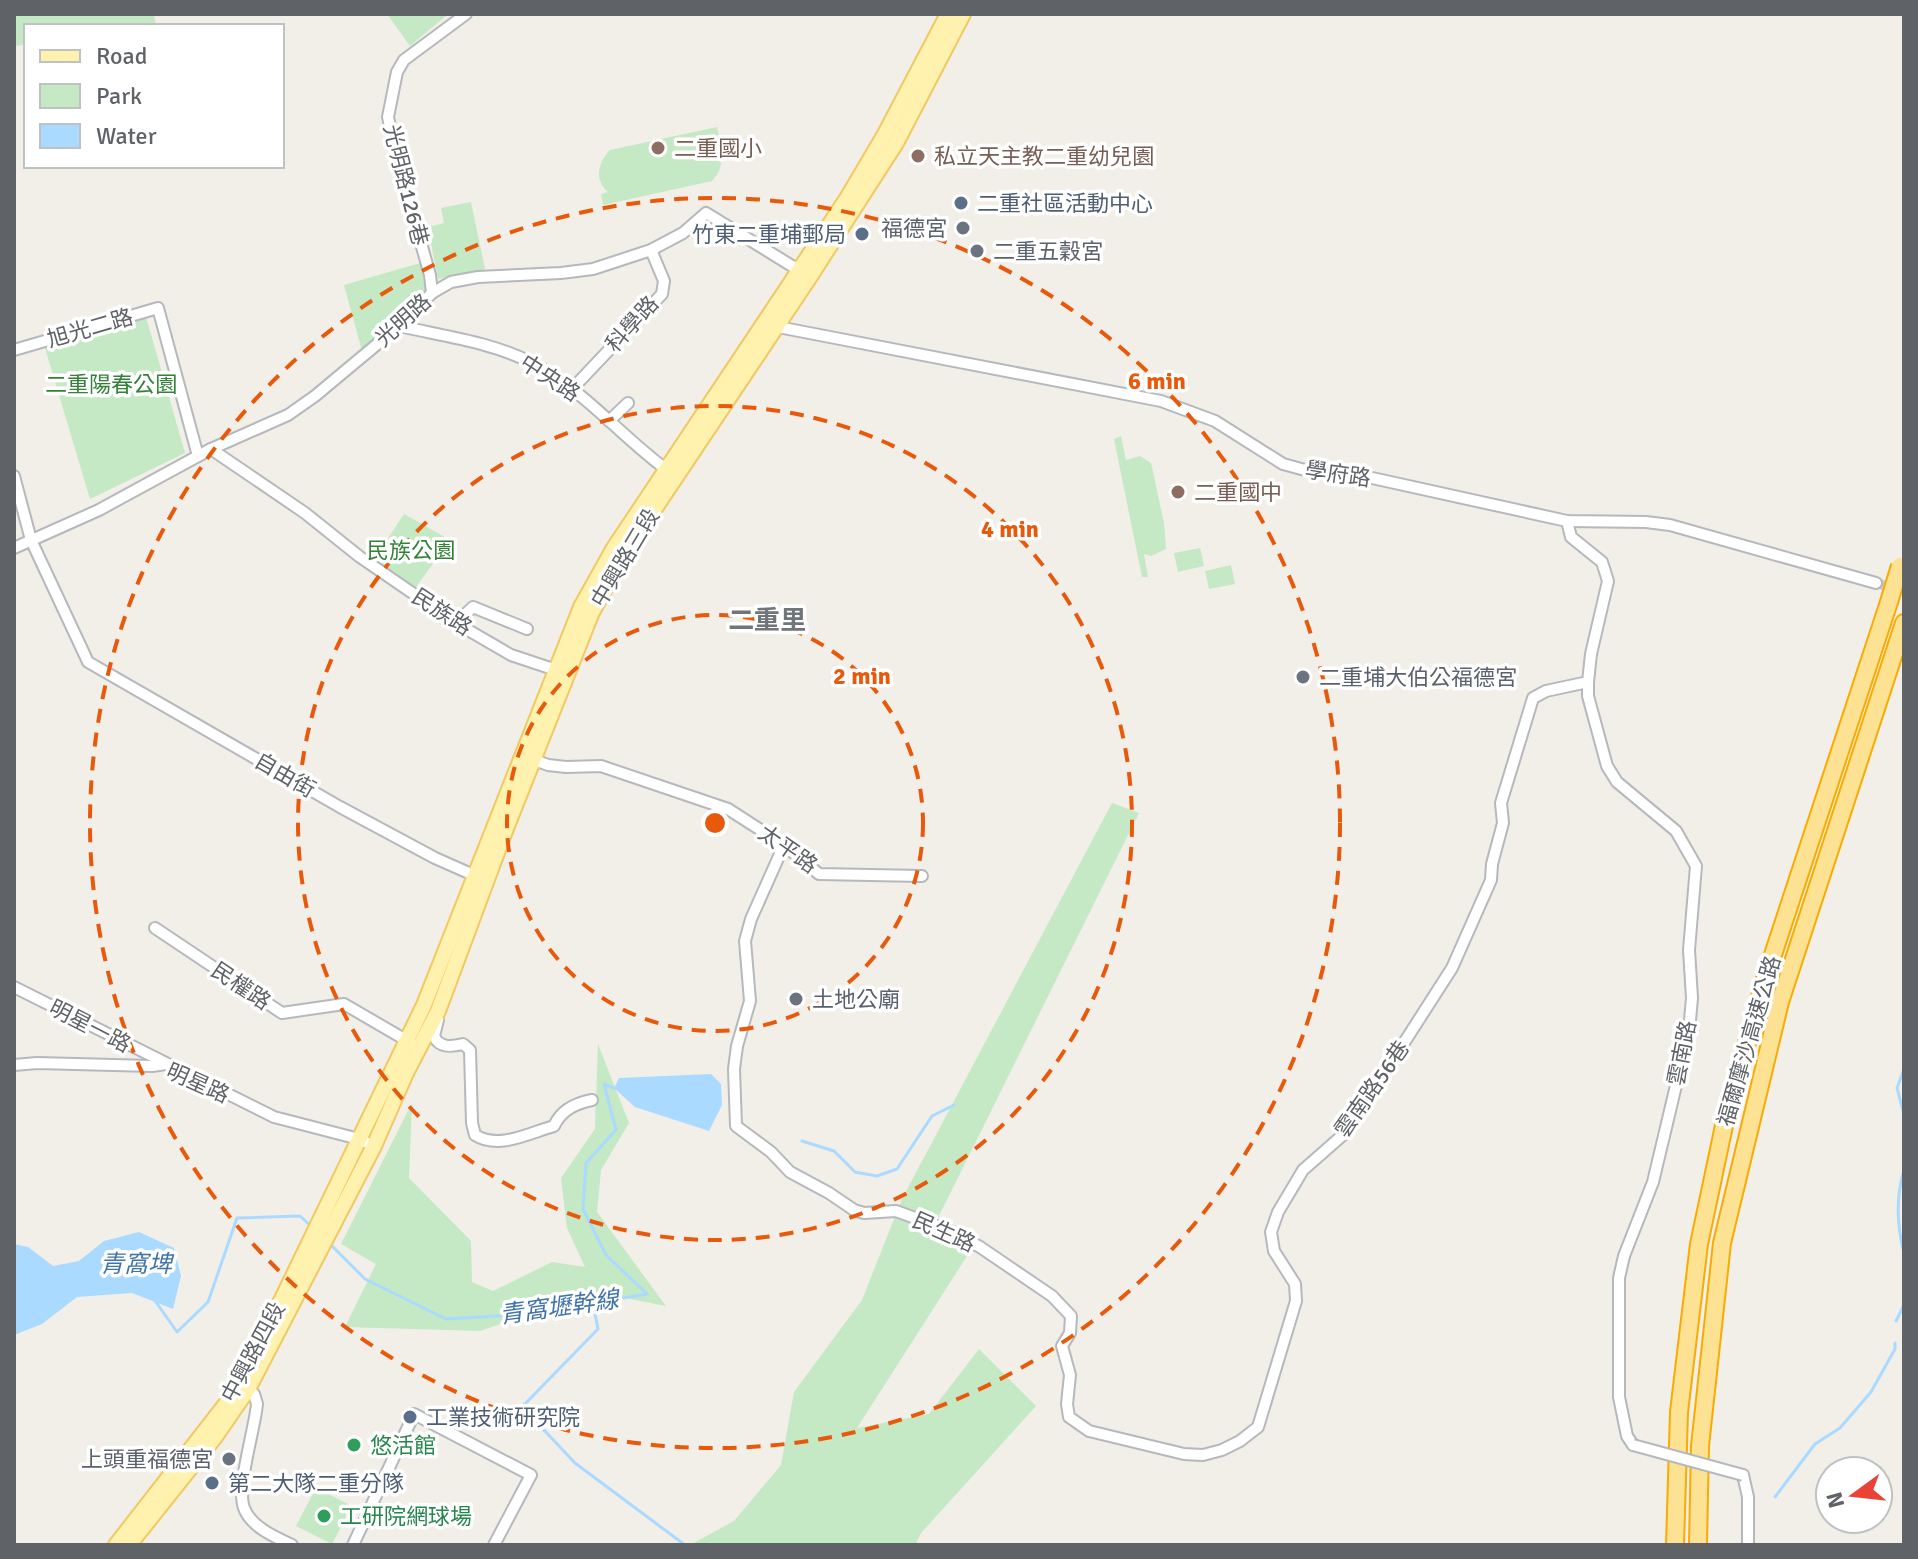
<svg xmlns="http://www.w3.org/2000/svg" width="1918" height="1559" font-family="Signika,'Noto Sans TC',sans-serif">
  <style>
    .green { fill: #c5e8c5 }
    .water { fill: #aadaff }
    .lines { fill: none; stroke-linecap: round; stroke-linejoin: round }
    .stream { stroke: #aadaff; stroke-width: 3 }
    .minor-tunnel { stroke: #ccccc8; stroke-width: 10; stroke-dasharray: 10 5; stroke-linecap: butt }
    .minor-casing { stroke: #b5b8bc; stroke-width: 14 }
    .major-casing { stroke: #f2c960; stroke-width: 18 }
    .highway-casing { stroke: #f9ab00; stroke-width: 20 }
    .minor { stroke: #fff; stroke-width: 10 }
    .major { stroke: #fff2af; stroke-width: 14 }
    .highway { stroke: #fde293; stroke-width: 16 }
    .minor-bridge-casing { stroke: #b5b8bc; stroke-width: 14; stroke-linecap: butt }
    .highway-bridge-casing { stroke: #f9ab00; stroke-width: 20; stroke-linecap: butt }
    .minor-bridge { stroke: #fff; stroke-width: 10 }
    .highway-bridge { stroke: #fde293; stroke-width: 16 }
    .ring { fill: none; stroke: #e8590c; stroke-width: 4; stroke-dasharray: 14 10 }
    .education-dot { fill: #8d6e63; stroke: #fff; stroke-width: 3 }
    .service-dot { fill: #5c6f8a; stroke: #fff; stroke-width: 3 }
    .worship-dot { fill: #6b7280; stroke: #fff; stroke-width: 3 }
    .leisure-dot { fill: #2e9e5b; stroke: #fff; stroke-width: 3 }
    .labels { text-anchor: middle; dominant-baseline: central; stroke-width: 7; stroke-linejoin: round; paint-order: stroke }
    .education-label { font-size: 22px; fill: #785e54; stroke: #fff; text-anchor: start }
    .street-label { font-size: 22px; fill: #5f6368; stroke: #fff }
    .service-label { font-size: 22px; fill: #4e5e75; stroke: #fff; text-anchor: start }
    .worship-label { font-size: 22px; fill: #5b616d; stroke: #fff; text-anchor: start }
    .park-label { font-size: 22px; fill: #348238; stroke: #fff }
    .leisure-label { font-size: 22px; fill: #27864d; stroke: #fff; text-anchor: start }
    .water-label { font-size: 24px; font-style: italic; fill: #4174aa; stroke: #fff }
    .quarter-label { font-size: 26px; font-weight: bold; fill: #70757a; stroke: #fff }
    .centre { fill: #e8590c; stroke: #fff; stroke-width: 4 }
    .ring-label { font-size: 24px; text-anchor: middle; font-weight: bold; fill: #e8590c; stroke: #fff; stroke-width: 7; stroke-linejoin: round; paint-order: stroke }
  </style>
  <rect width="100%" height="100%" fill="#f1efe8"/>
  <g class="green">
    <polygon points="14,14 154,14 156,26 26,26 26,44 16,46"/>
    <polygon points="387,14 448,14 410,46"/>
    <path d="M717,127L719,135L708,138C723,152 726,166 712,181L603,205L601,194L608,192C594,180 598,162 610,150Z"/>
    <polygon points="471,202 485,269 438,279 428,227 444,223 441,208"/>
    <polygon points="420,263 426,290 394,324 362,351 344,285"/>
    <polygon points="146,317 185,453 90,499 45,348"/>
    <polygon points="1121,436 1126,460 1140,456 1151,463 1164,523 1166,549 1151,556 1144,554 1148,577 1142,577 1114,439"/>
    <polygon points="404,514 450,540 411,594 370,566"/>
    <polygon points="1200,548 1204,566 1178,572 1174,553"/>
    <polygon points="1231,565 1235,584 1209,589 1205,571"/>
    <polygon points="1112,803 1139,813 931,1232 967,1256 857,1428 929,1414 979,1349 1036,1406 921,1533 915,1545 690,1545 734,1521 781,1465 794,1392 862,1300 902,1199"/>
    <polygon points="598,1044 629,1123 601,1170 597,1212 666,1306 594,1292 480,1331 345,1327 376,1264 341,1244 412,1103 409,1178 471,1241 472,1282 493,1291 552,1262 585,1267 567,1228 561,1178 595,1129"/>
    <polygon points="316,1488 352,1506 332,1544 296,1526"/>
  </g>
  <g class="water">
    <polygon points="711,1074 721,1084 722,1105 709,1131 635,1107 614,1088 619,1078"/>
    <polygon points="139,1232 174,1248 181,1276 173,1309 132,1293 77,1297 42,1324 14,1335 14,1244 28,1247 53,1266 79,1261 104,1241"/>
  </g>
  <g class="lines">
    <g class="stream">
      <polyline points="1904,1069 1897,1088 1904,1114"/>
      <polyline points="802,1141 834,1151 855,1172 877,1176 897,1169 932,1116 954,1105"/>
      <path d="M1904,1170C1896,1196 1897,1226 1904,1253"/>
      <polyline points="331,1245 365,1279 446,1319 530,1314 647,1294 606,1255 583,1209 586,1163 616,1130 604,1084 614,1088"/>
      <polyline points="156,1302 177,1332 208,1302 237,1218 300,1216 312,1227"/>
      <polyline points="593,1303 598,1329 519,1410 522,1421 543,1429 575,1463 685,1545"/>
      <polyline points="1896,1321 1904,1305"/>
      <polyline points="1775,1497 1815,1444 1840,1428 1871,1392 1895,1349 1895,1343"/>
    </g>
    <polyline class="minor-tunnel" points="1876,583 1904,591"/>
    <defs>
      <g id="minor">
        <polyline points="432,293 430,275 397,159 388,117 397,72 404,60 466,14"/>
        <path d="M399,326C443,336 491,342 530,362C584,389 623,439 671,473"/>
        <polyline points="773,326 1161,401 1215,421 1283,464 1305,470 1345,472 1567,521 1646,522 1670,525 1876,583"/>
        <polyline points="14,350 158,308 198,456"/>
        <polyline points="572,389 662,294 664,281 651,250"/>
        <polyline points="609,421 628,403"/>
        <polyline points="211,449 305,513 360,557 456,623 511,655 562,672"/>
        <polyline points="14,476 31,540 88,662 340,807 435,858 478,877"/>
        <polyline points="1567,521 1571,537 1602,562 1608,581 1591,654 1588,682 1588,696 1607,766 1617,782 1676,831 1696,866 1689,950 1692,998 1689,1031 1653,1182 1624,1256 1619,1278 1619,1397 1627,1436 1633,1445"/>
        <polyline points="14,548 99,510 211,449 288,415 315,396 399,326 432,293 451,282 478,277 561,273 593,269 651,250 683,233 706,213 805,274"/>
        <polyline points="456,623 473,607 527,629"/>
        <polyline points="529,758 548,765 566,767 601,766 728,809 784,845 819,874 922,876"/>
        <polyline points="784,845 751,919 745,941 750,1001 737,1046 734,1069 736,1126 771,1152 790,1172 829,1193 854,1210 864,1213 896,1211 948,1230 980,1247 1052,1296 1071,1316 1070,1333 1062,1346 1070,1375 1067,1404 1069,1417 1089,1431 1184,1454 1203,1455 1222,1450 1240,1441 1258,1427 1296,1301 1295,1284 1274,1251 1271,1232 1278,1212 1303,1170 1344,1134 1400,1049 1452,968 1491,880 1492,864 1503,823 1501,803 1533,698 1546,691 1588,682"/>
        <polyline points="155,928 282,1013 344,1004 411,1043"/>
        <polyline points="14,987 274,1117 359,1139 374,1146"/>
        <path d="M438,1020L434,1036C439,1048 451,1047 463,1044L470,1050L472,1123L475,1135C499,1150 529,1133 554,1126C561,1110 576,1103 592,1100"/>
        <polyline points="14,1065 37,1063 152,1066 166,1064"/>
        <path d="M241,1385L254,1394L257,1404C255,1428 236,1488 244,1508C251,1527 275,1537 292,1545"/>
        <polyline points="1743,1475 1748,1497 1748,1545"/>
        <polyline points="353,1545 414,1414 531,1475 494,1545"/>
      </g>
      <g id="major">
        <polyline points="269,1326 424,1005 581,607 614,548 846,200 885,134 948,14"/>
        <polyline points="116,1545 229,1400"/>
        <polyline points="129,1545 215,1437 248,1389 374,1146 406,1073 438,1011 505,831 592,612 625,553 809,278 896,143 963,14"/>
      </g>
      <g id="highway">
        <polyline points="1675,1545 1679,1412 1699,1244 1725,1121 1765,979 1889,602"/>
        <polyline points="1698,1545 1700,1446 1722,1243 1780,1002 1904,623"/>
      </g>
    </defs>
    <use href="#minor" class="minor-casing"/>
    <use href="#major" class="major-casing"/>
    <use href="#highway" class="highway-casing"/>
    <use href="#minor" class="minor"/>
    <use href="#major" class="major"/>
    <use href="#highway" class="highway"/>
    <defs>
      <polyline id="minor-bridge" points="1633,1445 1743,1475"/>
      <polyline id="highway-bridge" points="1889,602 1900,566"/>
    </defs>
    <use href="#minor-bridge" class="minor-bridge-casing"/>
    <use href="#highway-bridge" class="highway-bridge-casing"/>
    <use href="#minor-bridge" class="minor-bridge"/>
    <use href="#highway-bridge" class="highway-bridge"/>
  </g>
  <g class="ring">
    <circle cx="715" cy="823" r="208"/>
    <circle cx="715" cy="823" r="417"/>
    <circle cx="715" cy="823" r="625"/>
  </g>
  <g class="education-dot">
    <circle cx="658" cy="148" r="8"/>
    <circle cx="918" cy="156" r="8"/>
    <circle cx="1178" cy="492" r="8"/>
  </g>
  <g class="service-dot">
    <circle cx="961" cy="203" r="8"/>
    <circle cx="862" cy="234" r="8"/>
    <circle cx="410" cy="1417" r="8"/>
    <circle cx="212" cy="1483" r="8"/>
  </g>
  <g class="worship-dot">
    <circle cx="963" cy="228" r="8"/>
    <circle cx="977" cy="251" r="8"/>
    <circle cx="1303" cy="677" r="8"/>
    <circle cx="796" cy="999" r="8"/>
    <circle cx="229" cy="1459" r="8"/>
  </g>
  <g class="leisure-dot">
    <circle cx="354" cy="1445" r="8"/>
    <circle cx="324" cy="1516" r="8"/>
  </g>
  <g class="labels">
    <g class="education-label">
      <text x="674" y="148">二重國小</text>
      <text x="934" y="156">私立天主教二重幼兒園</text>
      <text x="1194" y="492">二重國中</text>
    </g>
    <g class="street-label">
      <text transform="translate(406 185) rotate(76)">光明路126巷</text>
      <text transform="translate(403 320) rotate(-42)">光明路</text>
      <text transform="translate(632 324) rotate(-48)">科學路</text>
      <text transform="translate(90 328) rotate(-16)">旭光二路</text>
      <text transform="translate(550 378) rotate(33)">中央路</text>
      <text transform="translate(1338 474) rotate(8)">學府路</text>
      <text transform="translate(625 558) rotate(-59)">中興路三段</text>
      <text transform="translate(442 612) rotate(33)">民族路</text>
      <text transform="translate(285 775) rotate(30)">自由街</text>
      <text transform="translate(788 849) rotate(35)">太平路</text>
      <text transform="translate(241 986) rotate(34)">民權路</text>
      <text transform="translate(90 1026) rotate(27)">明星一路</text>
      <text transform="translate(1749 1041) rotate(-74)">福爾摩沙高速公路</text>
      <text transform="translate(1682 1053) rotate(-79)">雲南路</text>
      <text transform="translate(198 1083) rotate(24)">明星路</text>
      <text transform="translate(1372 1089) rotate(-55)">雲南路56巷</text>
      <text transform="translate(944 1232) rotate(24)">民生路</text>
      <text transform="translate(253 1352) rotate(-62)">中興路四段</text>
    </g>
    <g class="service-label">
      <text x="977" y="203">二重社區活動中心</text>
      <text x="846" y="234" text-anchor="end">竹東二重埔郵局</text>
      <text x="426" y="1417">工業技術研究院</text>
      <text x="228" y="1483">第二大隊二重分隊</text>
    </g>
    <g class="worship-label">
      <text x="947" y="228" text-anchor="end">福德宮</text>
      <text x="993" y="251">二重五穀宮</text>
      <text x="1319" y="677">二重埔大伯公福德宮</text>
      <text x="812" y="999">土地公廟</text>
      <text x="213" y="1459" text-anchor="end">上頭重福德宮</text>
    </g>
    <g class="park-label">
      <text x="111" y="384">二重陽春公園</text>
      <text x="411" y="550">民族公園</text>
    </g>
    <g class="leisure-label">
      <text x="370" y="1445">悠活館</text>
      <text x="340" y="1516">工研院網球場</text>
    </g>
    <g class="water-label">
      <text x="136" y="1264">青窩埤</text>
      <text transform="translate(559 1307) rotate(-8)">青窩壢幹線</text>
    </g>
    <g class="quarter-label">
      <text x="767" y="621">二重里</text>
    </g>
  </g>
  <circle cx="715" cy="823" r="12" class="centre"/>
  <g class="ring-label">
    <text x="1157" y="389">6 min</text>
    <text x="1010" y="537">4 min</text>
    <text x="862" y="684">2 min</text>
  </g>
  <rect width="1918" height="1559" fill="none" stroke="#5f6368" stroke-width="32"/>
  <rect x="24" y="24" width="260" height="144" fill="#ffffff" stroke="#bfc1c3" stroke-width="2"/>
  <rect x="40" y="50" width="40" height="12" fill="#fff2af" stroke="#bfc1c3" stroke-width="2"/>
  <text x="96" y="64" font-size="24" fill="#5f6368">Road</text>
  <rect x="40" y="84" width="40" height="24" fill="#c5e8c5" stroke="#bfc1c3" stroke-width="2"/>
  <text x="96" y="104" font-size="24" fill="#5f6368">Park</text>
  <rect x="40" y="124" width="40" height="24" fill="#aadaff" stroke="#bfc1c3" stroke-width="2"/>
  <text x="96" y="144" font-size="24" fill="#5f6368">Water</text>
  <g transform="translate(1854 1495) rotate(255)"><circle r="38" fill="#ffffff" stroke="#bfc1c3" stroke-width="2"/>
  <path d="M0-6L14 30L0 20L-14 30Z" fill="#ea4335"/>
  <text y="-12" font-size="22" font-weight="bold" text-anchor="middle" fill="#5f6368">N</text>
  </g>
</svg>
